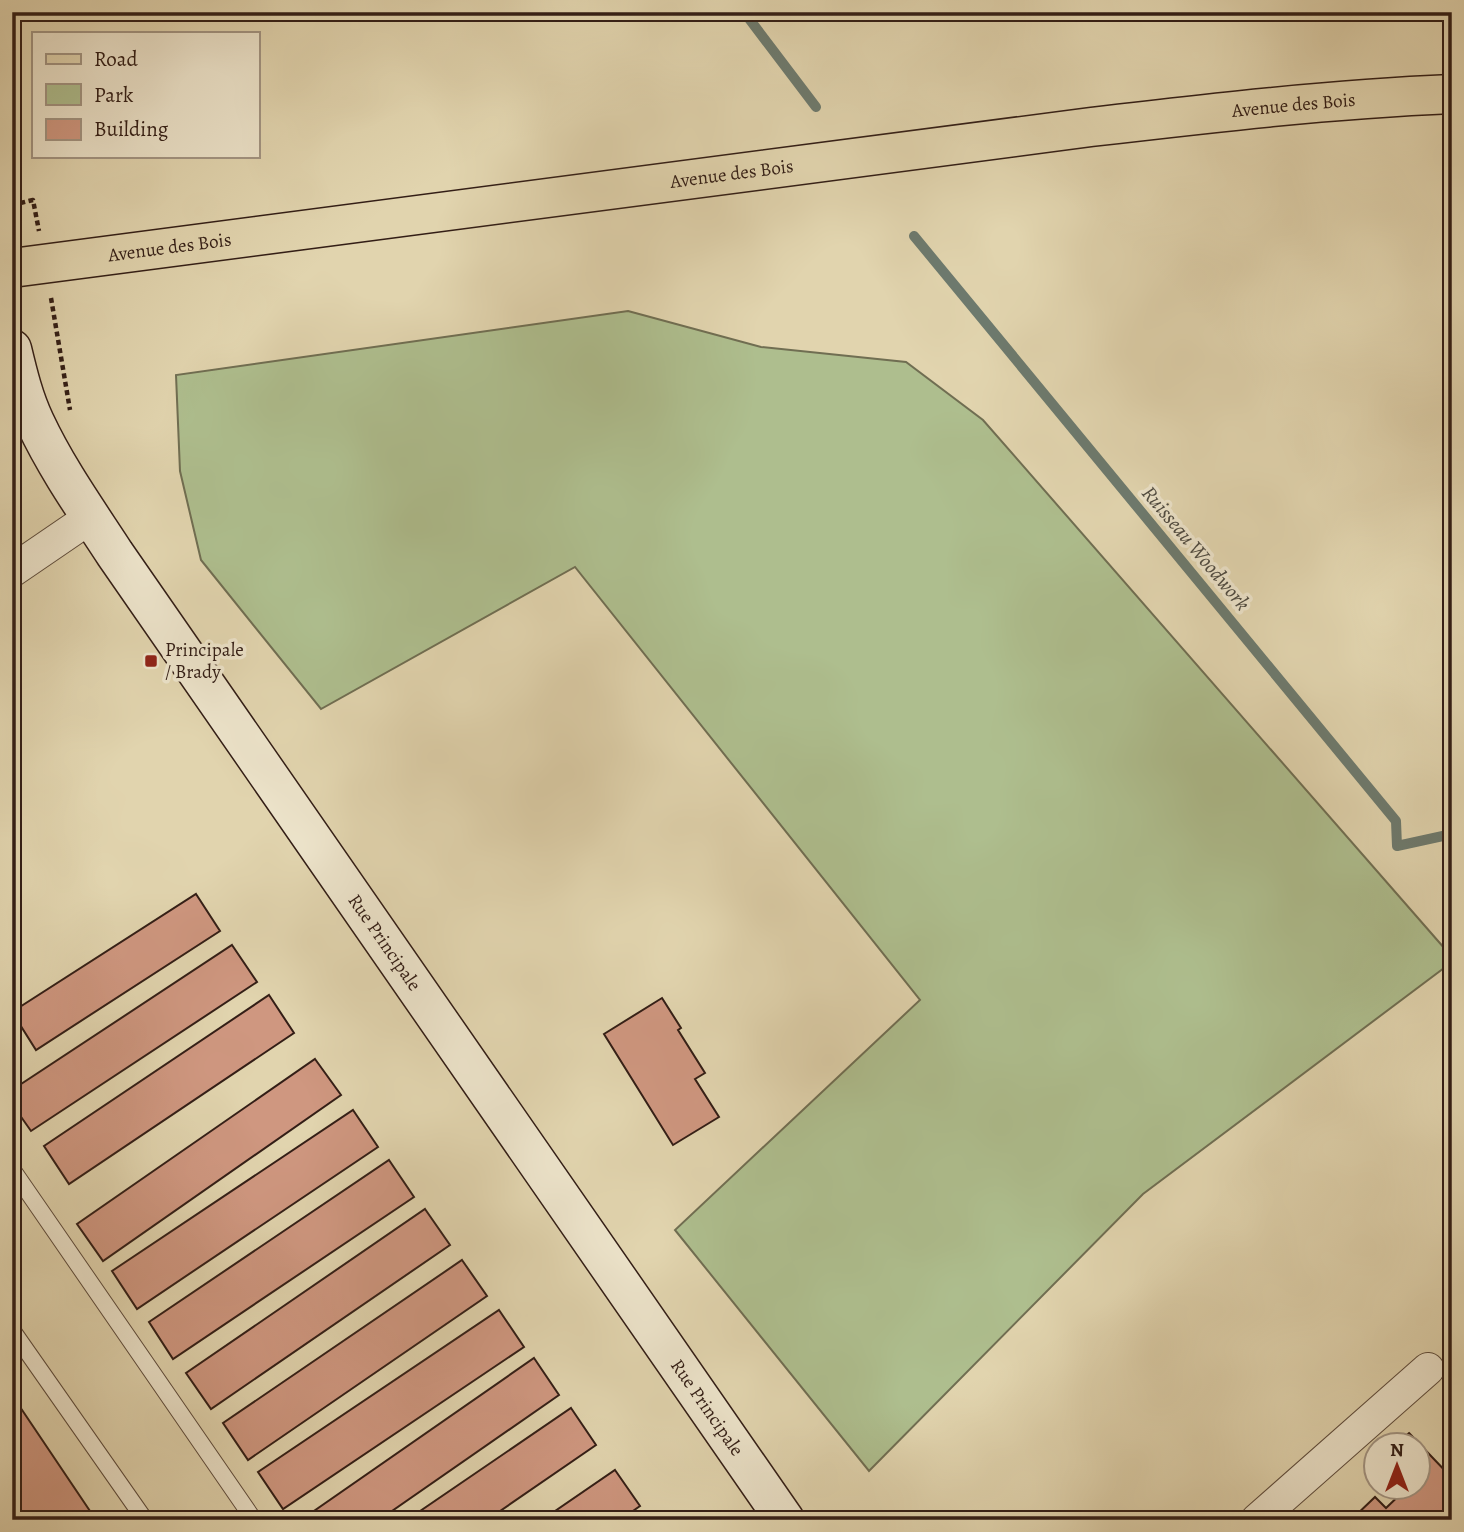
<svg xmlns="http://www.w3.org/2000/svg" width="1464" height="1532" font-family="Alegreya,serif">
  <style>
    .green { fill: #aebe8e; stroke: #706e52; stroke-width: 2 }
    .lines { fill: none; stroke-linecap: round; stroke-linejoin: round }
    .stream { stroke: #6d7a6e; stroke-width: 10 }
    .building { fill: #cf9780; stroke: #331e16; stroke-width: 2 }
    .lane-casing { stroke: #5e4c3c; stroke-width: 18 }
    .street-casing { stroke: #5e4c3c; stroke-width: 34 }
    .secondary-casing { stroke: #331e16; stroke-width: 41 }
    .primary-casing { stroke: #331e16; stroke-width: 41 }
    .path { stroke: #331e16; stroke-width: 4.5; stroke-dasharray: 5 3.5; stroke-linecap: butt }
    .lane { stroke: #ece3ca; stroke-width: 16 }
    .street { stroke: #ece3ca; stroke-width: 32 }
    .secondary { stroke: #ece3ca; stroke-width: 38 }
    .primary { stroke: #e1d4ae; stroke-width: 38 }
    .poi-dot { fill: #8f2418; stroke: #ece3ca; stroke-width: 2.5 }
    .labels { text-anchor: middle; dominant-baseline: central; stroke-width: 7; stroke-linejoin: round; paint-order: stroke }
    .street-label { font-size: 19px; fill: #331e16; stroke: #ece3ca }
    .poi-label { font-size: 19px; fill: #331e16; stroke: #ece3ca; text-anchor: start }
    .water-label { font-size: 21px; font-style: italic; fill: #504c42; stroke: #ece3ca }
  </style>
  <rect width="100%" height="100%" fill="#e1d4ae"/>
  <filter id="stains"><feTurbulence type="fractalNoise" baseFrequency=".00286" numOctaves="4"/><feColorMatrix values="0 0 0 0 .2 0 0 0 0 .09 0 0 0 0 .02 0 0 0 .5 -.17"/></filter>
  <radialGradient id="worn" r=".72"><stop offset=".6" stop-color="#630" stop-opacity="0"/><stop offset="1" stop-color="#630" stop-opacity=".3"/></radialGradient>
  <polygon class="green" points="628,311 761,347 906,362 983,420 1452,957 1452,962 1143,1194 869,1471 675,1230 920,1000 575,567 321,709 201,560 180,471 176,375"/>
  <g class="lines">
    <g class="stream">
      <polyline points="744,12 816,107"/>
      <polyline points="914,236 1396,821 1397,846 1452,834"/>
    </g>
  </g>
  <g class="building">
    <polygon points="196,894 220,931 36,1050 12,1012"/>
    <polygon points="232,945 257,982 31,1131 12,1104 12,1090"/>
    <polygon points="269,995 294,1033 69,1184 44,1146"/>
    <polygon points="662,998 681,1028 678,1030 705,1073 695,1079 719,1117 673,1145 604,1034"/>
    <polygon points="315,1059 341,1095 103,1261 77,1224"/>
    <polygon points="353,1110 378,1147 137,1309 112,1271"/>
    <polygon points="389,1160 414,1197 173,1359 149,1322"/>
    <polygon points="425,1209 450,1245 211,1409 186,1373"/>
    <polygon points="462,1260 487,1296 248,1460 223,1423"/>
    <polygon points="499,1310 524,1347 283,1509 258,1472"/>
    <polygon points="534,1358 559,1395 379,1520 301,1520"/>
    <polygon points="12,1395 96,1520 12,1520"/>
    <polygon points="571,1408 596,1445 487,1520 407,1520"/>
    <polygon points="1409,1433 1452,1478 1452,1520 1351,1520 1375,1497 1386,1508 1409,1486 1418,1486 1418,1444 1396,1444"/>
    <polygon points="615,1470 640,1506 620,1520 542,1520"/>
  </g>
  <g class="lines">
    <defs>
      <g id="lane">
        <polyline points="12,1169 254,1520"/>
        <polyline points="12,1330 145,1520"/>
      </g>
      <g id="street">
        <polyline points="12,571 91,517"/>
        <polyline points="1257,1520 1428,1369"/>
      </g>
      <g id="secondary">
        <path id="s1" d="M12,349C18,374 24,399 35,422C57,469 87,511 115,554L785,1520"/>
      </g>
      <g id="primary">
        <path id="s2" d="M12,268L1091,127C1211,113 1331,99 1452,94"/>
      </g>
    </defs>
    <use href="#lane" class="lane-casing"/>
    <use href="#street" class="street-casing"/>
    <use href="#secondary" class="secondary-casing"/>
    <use href="#primary" class="primary-casing"/>
    <g class="path">
      <polyline points="12,205 33,200 39,231"/>
      <polyline points="51,298 70,410"/>
    </g>
    <use href="#lane" class="lane"/>
    <use href="#street" class="street"/>
    <use href="#secondary" class="secondary"/>
    <use href="#primary" class="primary"/>
  </g>
  <rect class="poi-dot" x="144" y="654" width="14" height="14" rx="3.5"/>
  <g class="labels">
    <g class="street-label">
      <text stroke="none"><textPath href="#s2" startOffset="1292">Avenue des Bois</textPath></text>
      <text stroke="none"><textPath href="#s2" startOffset="726">Avenue des Bois</textPath></text>
      <text stroke="none"><textPath href="#s2" startOffset="159">Avenue des Bois</textPath></text>
      <text stroke="none"><textPath href="#s1" startOffset="704">Rue Principale</textPath></text>
      <text stroke="none"><textPath href="#s1" startOffset="1270">Rue Principale</textPath></text>
    </g>
    <g class="poi-label">
      <text x="165" y="650">Principale<tspan x="165" dy="22">/ Brady</tspan></text>
    </g>
    <g class="water-label">
      <text transform="translate(1196 548) rotate(50)">Ruisseau Woodwork</text>
    </g>
  </g>
  <rect width="1464" height="1532" fill="none" stroke="#e1d4ae" stroke-width="42"/>
  <rect x="14" y="14" width="1436" height="1504" fill="none" stroke="#331e16" stroke-width="3.5"/>
  <rect x="21" y="21" width="1422" height="1490" fill="none" stroke="#331e16" stroke-width="2"/>
  <rect x="32" y="32" width="228" height="126" fill="#ece3ca" stroke="#a29482" stroke-width="2"/>
  <rect x="46" y="54" width="35" height="10" fill="#e1d4ae" stroke="#a29482" stroke-width="2"/>
  <text x="94" y="66" font-size="21" fill="#331e16">Road</text>
  <rect x="46" y="84" width="35" height="21" fill="#aebe8e" stroke="#a29482" stroke-width="2"/>
  <text x="94" y="102" font-size="21" fill="#331e16">Park</text>
  <rect x="46" y="119" width="35" height="21" fill="#cf9780" stroke="#a29482" stroke-width="2"/>
  <text x="94" y="136" font-size="21" fill="#331e16">Building</text>
  <g transform="translate(1397 1466)"><circle r="33" fill="#ece3ca" stroke="#a29482" stroke-width="2"/>
  <path d="M0-5L12 26L0 18L-12 26Z" fill="#8f2418"/>
  <text y="-10" font-size="19" font-weight="bold" text-anchor="middle" fill="#331e16">N</text>
  </g>
  <rect width="100%" height="100%" filter="url(#stains)"/>
  <rect width="100%" height="100%" fill="url(#worn)"/>
</svg>
